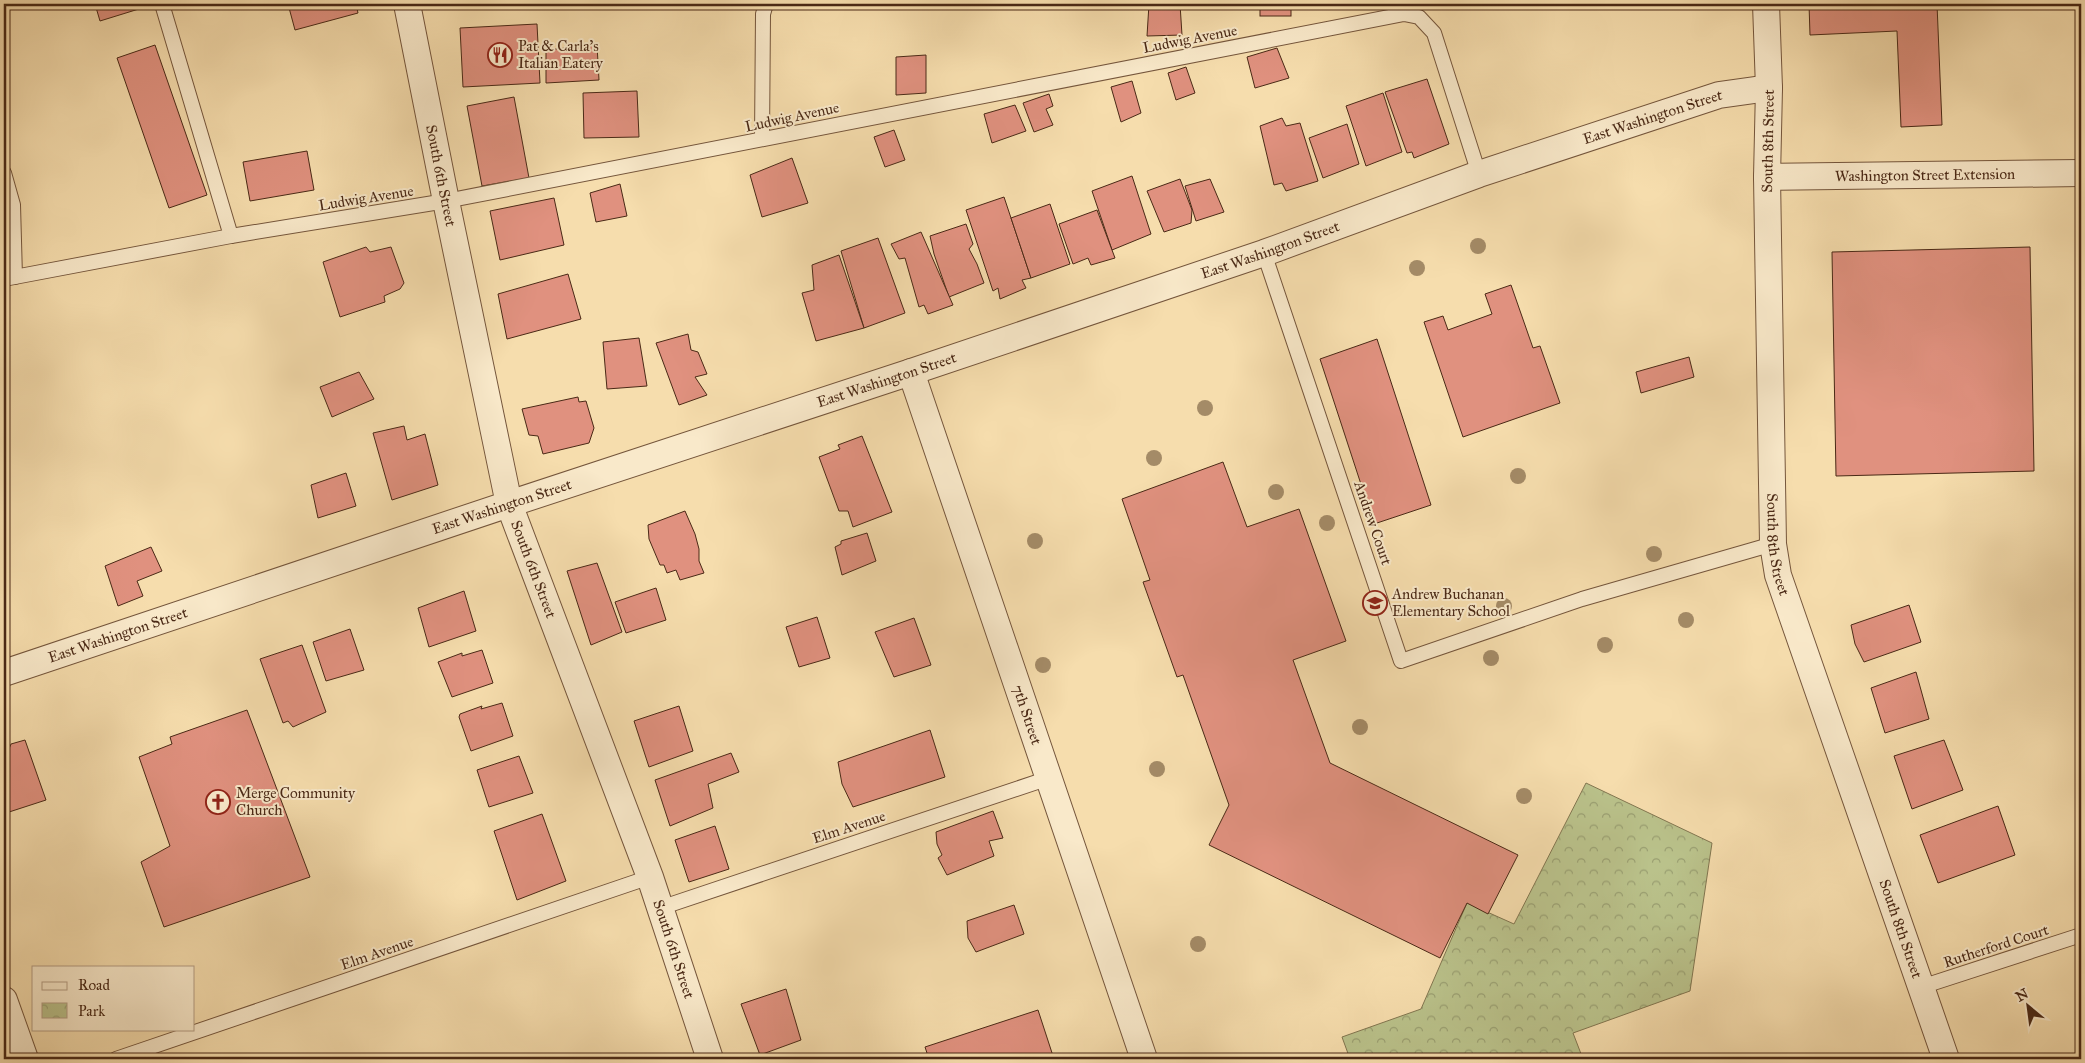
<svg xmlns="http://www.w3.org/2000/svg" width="2085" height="1063" font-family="'IM FELL Great Primer',serif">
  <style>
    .park { fill: url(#park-crowns); stroke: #827650 }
    .building { fill: #e0917f; stroke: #4a2916 }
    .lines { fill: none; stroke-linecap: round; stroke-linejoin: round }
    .lane-casing { stroke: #75563c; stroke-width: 16 }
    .street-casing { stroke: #75563c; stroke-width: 28 }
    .lane { stroke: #f9e9ca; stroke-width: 14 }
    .street { stroke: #f9e9ca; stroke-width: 26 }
    .tree { fill: #a48b67 }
    .labels { text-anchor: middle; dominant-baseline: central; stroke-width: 4; stroke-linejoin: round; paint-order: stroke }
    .street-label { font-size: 15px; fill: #4a2916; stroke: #f9e9ca }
    .poi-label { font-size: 15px; fill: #4a2916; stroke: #f9e9ca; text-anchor: start }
  </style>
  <defs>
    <pattern id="park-crowns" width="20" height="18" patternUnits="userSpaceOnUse" patternTransform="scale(1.25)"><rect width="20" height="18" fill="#bac28b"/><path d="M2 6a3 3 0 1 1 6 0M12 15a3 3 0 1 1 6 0" fill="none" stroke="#999e71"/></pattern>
  </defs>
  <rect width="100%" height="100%" fill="#f6ddad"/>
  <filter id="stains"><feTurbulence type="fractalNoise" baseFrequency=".004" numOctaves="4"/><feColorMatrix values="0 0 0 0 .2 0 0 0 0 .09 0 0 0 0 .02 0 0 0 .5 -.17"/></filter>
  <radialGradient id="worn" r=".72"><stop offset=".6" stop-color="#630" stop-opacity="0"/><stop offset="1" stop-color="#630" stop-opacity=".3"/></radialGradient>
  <polygon class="park" points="1586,783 1712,843 1690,991 1573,1033 1583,1059 1350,1059 1342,1037 1421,1009 1467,903 1514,924"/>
  <g class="building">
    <polygon points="95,4 141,4 142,8 100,21"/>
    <polygon points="288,4 356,4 358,13 295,30"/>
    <polygon points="1149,4 1180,4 1182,35 1147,36"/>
    <rect x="1260" y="4" width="31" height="12"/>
    <polygon points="1809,4 1937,4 1942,125 1901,127 1897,31 1810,35"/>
    <polygon points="537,24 540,83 463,87 460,28"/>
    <polygon points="155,45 207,195 169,208 117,58"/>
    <polygon points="597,45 599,80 546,83 546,50"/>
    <polygon points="1277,48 1289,78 1255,88 1247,57"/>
    <polygon points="926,55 926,93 896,95 896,57"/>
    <polygon points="1186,67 1195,93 1176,100 1168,73"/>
    <polygon points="1427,79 1449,144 1414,158 1412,152 1407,153 1385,92"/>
    <polygon points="1132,81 1141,113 1121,122 1111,87"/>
    <polygon points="637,91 639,137 584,138 583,93"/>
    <polygon points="1383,93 1402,152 1366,166 1346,106"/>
    <polygon points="1049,94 1053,106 1046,109 1053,125 1034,132 1023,103"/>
    <polygon points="514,97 529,178 482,186 467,106"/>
    <polygon points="1015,105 1026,131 992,143 984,114"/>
    <polygon points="1282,118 1286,126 1300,123 1318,181 1286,191 1282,183 1274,185 1260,126"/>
    <polygon points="1347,124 1359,164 1323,178 1309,138"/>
    <polygon points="894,130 905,160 885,167 874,137"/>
    <polygon points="307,151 314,190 250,201 243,162"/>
    <polygon points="792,158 808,203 762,217 750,175"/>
    <polygon points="1132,176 1151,234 1112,250 1092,191"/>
    <polygon points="1180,179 1192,210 1191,223 1164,232 1147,191"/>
    <polygon points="1210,179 1224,212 1196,221 1185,186"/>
    <polygon points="620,184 627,216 596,222 590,193"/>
    <polygon points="1004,197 1031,278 1022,280 1026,288 1000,299 998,288 993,291 966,210"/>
    <polygon points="554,198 564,245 500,260 490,211"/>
    <polygon points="1050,204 1070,264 1031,278 1011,218"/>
    <polygon points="1097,210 1115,258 1091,265 1088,258 1073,264 1059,224"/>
    <polygon points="966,224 973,244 969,249 977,264 984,283 949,297 934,254 930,236"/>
    <polygon points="921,232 953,305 928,314 924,305 919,307 905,258 899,259 891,244"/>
    <polygon points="878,238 905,313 864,328 841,251"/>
    <polygon points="366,247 370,252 391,247 404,283 400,289 384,296 385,302 340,317 323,262"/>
    <polygon points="2030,247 2034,471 1836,476 1832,252"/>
    <polygon points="839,255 864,328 816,341 802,293 814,290 812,265"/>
    <polygon points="568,274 581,319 507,339 498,294"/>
    <polygon points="1511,285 1533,348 1540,346 1560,403 1463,437 1424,322 1443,316 1448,330 1492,314 1485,294"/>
    <polygon points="688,334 691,350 698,352 707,374 695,377 707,395 679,405 656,343"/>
    <polygon points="639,338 647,386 607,389 603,342"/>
    <polygon points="1377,339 1431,505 1374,524 1320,359"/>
    <polygon points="1689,357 1694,377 1641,393 1636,372"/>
    <polygon points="359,372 374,399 332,417 320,387"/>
    <polygon points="578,397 579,402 586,401 594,428 589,443 543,454 538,436 529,435 522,409"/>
    <polygon points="404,426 407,440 425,434 438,485 392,500 373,433"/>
    <polygon points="862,436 892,512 853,527 848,511 839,511 819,457 840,449 838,445"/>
    <polygon points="1223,462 1247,527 1299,509 1346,641 1293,660 1330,763 1518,855 1488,914 1467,903 1440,958 1209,845 1229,805 1183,675 1177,677 1143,582 1150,580 1122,499"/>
    <polygon points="346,473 356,506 318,518 311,485"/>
    <polygon points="685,511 695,534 699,549 699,561 704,573 680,580 676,570 667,573 664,565 660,565 649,539 648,525"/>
    <polygon points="867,533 876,561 842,575 835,547 841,544 841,541"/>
    <polygon points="151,547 162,571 137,581 143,596 118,606 105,566"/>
    <polygon points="597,563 622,632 591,645 567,571"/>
    <polygon points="656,588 666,620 626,633 615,602"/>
    <polygon points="464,591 476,631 429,647 418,608"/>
    <polygon points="1909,605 1921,642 1864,662 1855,644 1851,625"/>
    <polygon points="817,617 830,658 799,667 786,627"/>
    <polygon points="914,618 931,665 894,677 875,632"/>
    <polygon points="350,629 364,670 326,681 313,642"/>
    <polygon points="302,645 326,712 293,727 288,721 283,723 260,659"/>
    <polygon points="482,650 493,683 452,697 438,662 462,653 462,656"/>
    <polygon points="1916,672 1929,719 1885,733 1871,688"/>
    <polygon points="502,703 513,736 471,751 459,717 460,714 482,706 481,709"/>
    <polygon points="679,706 693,751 649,767 634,721"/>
    <polygon points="247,710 310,877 164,927 141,862 170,846 139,757 172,744 170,737"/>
    <polygon points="930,730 945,777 853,807 842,784 838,762"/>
    <polygon points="25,740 46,800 6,813 4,804 4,752 9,749 11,744"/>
    <polygon points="1944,740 1963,790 1912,809 1894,756"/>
    <polygon points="731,753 739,772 708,784 713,808 670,826 655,780"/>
    <polygon points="519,756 533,793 489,807 477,770"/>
    <polygon points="1998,806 2015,855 1938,883 1920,835"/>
    <polygon points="993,811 1003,838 989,841 994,856 947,875 938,858 942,855 937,844 936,832"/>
    <polygon points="542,814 566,881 517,900 494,831"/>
    <polygon points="715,826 729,869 689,882 675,840"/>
    <polygon points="1014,905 1024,934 976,952 968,938 967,921"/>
    <polygon points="786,989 801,1040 760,1055 741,1004"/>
    <polygon points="1038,1010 1054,1059 929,1059 925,1047"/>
  </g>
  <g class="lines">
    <defs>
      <g id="lane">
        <polyline points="162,4 231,236"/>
        <polyline points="762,139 763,14 766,4"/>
        <polyline points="4,173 13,205 15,277"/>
        <polyline points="1264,253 1401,661 1582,599 1773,544"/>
        <polyline points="4,279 231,236 446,201 1404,14 1419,17 1434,33 1479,174"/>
        <polyline points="660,908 1049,778"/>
        <polyline points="1921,987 2081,935"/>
        <polyline points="116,1059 650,877"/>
      </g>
      <g id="street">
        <path id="s1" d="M407,4L446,201L509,504L650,877L710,1059"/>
        <path id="s2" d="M1766,4L1769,88L1767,177L1773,544L1778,575L1946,1059"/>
        <path id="s3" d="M1767,177L2081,173"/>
        <path id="s4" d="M911,372L1144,1059"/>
        <path id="s5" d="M4,673L509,504L911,372L1264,253L1479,174L1719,95L1769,88"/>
        <polyline points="4,1000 25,1059"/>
      </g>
    </defs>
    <use href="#lane" class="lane-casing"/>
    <use href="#street" class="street-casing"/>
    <use href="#lane" class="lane"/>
    <use href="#street" class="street"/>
  </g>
  <g class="tree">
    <circle cx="1478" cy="246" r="8"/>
    <circle cx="1417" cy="268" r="8"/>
    <circle cx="1205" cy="408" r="8"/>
    <circle cx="1154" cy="458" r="8"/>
    <circle cx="1518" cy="476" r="8"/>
    <circle cx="1276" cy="492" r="8"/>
    <circle cx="1327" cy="523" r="8"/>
    <circle cx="1035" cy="541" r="8"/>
    <circle cx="1654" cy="554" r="8"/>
    <circle cx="1504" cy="606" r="8"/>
    <circle cx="1686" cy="620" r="8"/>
    <circle cx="1605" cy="645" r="8"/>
    <circle cx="1491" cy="658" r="8"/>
    <circle cx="1043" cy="665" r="8"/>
    <circle cx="1360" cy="727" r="8"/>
    <circle cx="1157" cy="769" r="8"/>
    <circle cx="1524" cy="796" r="8"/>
    <circle cx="1198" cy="944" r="8"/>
  </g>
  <defs>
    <symbol id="restaurant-ring" viewBox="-11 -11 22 22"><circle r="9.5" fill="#f9e9ca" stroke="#8f2418" stroke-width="1.5"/><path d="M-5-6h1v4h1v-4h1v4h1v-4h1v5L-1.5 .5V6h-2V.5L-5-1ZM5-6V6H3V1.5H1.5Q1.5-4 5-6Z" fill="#8f2418"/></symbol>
    <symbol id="school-ring" viewBox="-11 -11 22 22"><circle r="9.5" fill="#f9e9ca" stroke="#8f2418" stroke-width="1.5"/><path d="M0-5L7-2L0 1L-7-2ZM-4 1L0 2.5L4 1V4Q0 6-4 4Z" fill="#8f2418"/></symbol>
    <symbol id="church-ring" viewBox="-11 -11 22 22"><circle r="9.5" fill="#f9e9ca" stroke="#8f2418" stroke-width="1.5"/><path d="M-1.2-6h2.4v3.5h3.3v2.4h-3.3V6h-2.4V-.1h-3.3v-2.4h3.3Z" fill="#8f2418"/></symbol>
  </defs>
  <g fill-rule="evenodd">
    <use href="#restaurant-ring" x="486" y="41" width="28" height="28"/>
    <use href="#school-ring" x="1361" y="589" width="28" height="28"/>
    <use href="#church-ring" x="204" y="788" width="28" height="28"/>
  </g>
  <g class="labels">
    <g class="street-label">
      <text transform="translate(1190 39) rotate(-11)">Ludwig Avenue</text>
      <text transform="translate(792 117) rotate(-12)">Ludwig Avenue</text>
      <text stroke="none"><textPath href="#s5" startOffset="1740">East Washington Street</textPath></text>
      <text transform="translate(1768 141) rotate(-89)">South 8th Street</text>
      <text stroke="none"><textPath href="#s3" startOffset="158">Washington Street Extension</textPath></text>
      <text stroke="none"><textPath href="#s1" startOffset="175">South 6th Street</textPath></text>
      <text transform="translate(366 198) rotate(-9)">Ludwig Avenue</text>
      <text stroke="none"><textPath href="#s5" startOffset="1335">East Washington Street</textPath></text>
      <text stroke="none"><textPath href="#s5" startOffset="930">East Washington Street</textPath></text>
      <text stroke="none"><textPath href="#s5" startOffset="525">East Washington Street</textPath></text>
      <text transform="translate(1373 523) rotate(71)">Andrew Court</text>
      <text stroke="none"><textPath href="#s2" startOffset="541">South 8th Street</textPath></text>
      <text stroke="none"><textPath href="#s1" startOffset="580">South 6th Street</textPath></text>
      <text stroke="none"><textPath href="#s5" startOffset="120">East Washington Street</textPath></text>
      <text stroke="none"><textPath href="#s4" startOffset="362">7th Street</textPath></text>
      <text transform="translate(849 827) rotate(-18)">Elm Avenue</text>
      <text stroke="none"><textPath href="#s2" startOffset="946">South 8th Street</textPath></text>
      <text transform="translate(1996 946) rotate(-18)">Rutherford Court</text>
      <text stroke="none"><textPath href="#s1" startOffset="985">South 6th Street</textPath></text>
      <text transform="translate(377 953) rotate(-19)">Elm Avenue</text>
    </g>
    <g class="poi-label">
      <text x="518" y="46">Pat &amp; Carla's<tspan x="518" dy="17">Italian Eatery</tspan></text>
      <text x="1392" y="594">Andrew Buchanan<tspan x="1392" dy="17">Elementary School</tspan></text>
      <text x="236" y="793">Merge Community<tspan x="236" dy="17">Church</tspan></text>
    </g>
  </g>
  <rect width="2085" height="1063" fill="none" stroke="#f6ddad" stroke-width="20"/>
  <rect x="5" y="5" width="2075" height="1053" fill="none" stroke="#4a2916" stroke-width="2.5"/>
  <rect x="10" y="10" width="2065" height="1043" fill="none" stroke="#4a2916"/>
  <rect x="32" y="966" width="162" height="65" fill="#f9e9ca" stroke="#b39c82"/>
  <rect x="42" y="982" width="25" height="8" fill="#f9e9ca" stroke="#b39c82"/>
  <text x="78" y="990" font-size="15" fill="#4a2916">Road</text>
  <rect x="42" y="1003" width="25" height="15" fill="url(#park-crowns)" stroke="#b39c82"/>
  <text x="78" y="1016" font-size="15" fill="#4a2916">Park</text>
  <g transform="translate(2028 1006) rotate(331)" stroke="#f9e9ca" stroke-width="4" paint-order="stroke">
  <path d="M0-4L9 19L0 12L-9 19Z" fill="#4a2916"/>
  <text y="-8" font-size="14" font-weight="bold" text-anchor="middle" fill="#4a2916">N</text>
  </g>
  <rect width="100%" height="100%" filter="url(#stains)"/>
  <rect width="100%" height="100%" fill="url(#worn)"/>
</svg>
